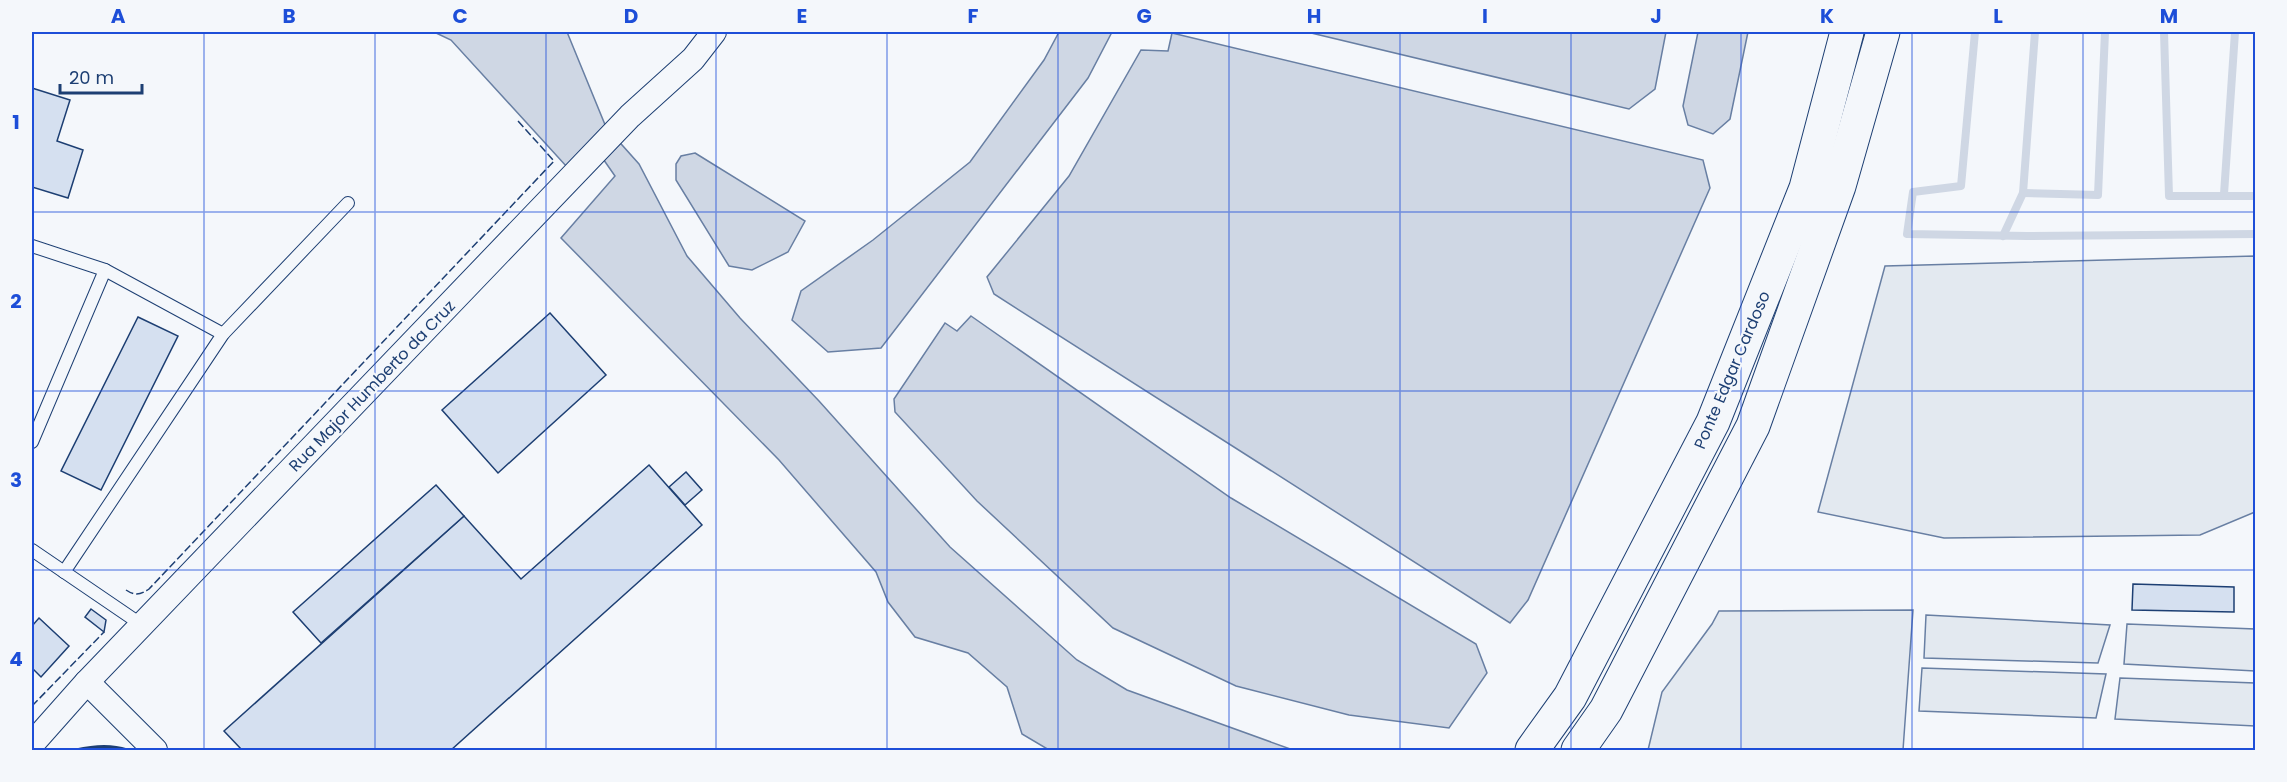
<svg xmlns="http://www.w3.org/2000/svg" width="2287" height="782" font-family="Poppins,sans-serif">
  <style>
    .green { fill: #e3e9f0; stroke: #687fa3; stroke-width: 1.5 }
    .water { fill: #cfd7e4; stroke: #687fa3; stroke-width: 1.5 }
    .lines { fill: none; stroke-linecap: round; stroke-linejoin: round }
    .stream { stroke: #cfd7e4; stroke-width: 8 }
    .building { fill: #d5e0f0; stroke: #1d3f73; stroke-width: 1.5 }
    .service-casing { stroke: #1d3f73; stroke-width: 14 }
    .minor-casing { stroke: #1d3f73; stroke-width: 26 }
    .primary-casing { stroke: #1d3f73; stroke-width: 35 }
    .service { stroke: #f4f7fb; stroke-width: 12 }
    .minor { stroke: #f4f7fb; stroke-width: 24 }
    .primary { stroke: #f4f7fb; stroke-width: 33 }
    .fence { stroke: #1d3f73; stroke-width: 1.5; stroke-dasharray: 8 3; stroke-linecap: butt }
    .wall { stroke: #1d3f73; stroke-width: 3 }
    .grid { fill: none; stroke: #1d4ed8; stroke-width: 1.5; stroke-opacity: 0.55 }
    .labels { text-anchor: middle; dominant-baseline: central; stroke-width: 4.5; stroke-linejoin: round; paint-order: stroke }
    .street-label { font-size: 16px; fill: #1d3f73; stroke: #f4f7fb }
    .neatline { fill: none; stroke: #1d4ed8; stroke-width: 2 }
    .grid-label { font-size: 20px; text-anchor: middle; font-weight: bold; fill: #1d4ed8 }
  </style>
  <rect width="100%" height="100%" fill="#f4f7fb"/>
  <g class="green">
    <polygon points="2255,256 2255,512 2200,535 1944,538 1818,512 1885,266"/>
    <polygon points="1913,610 1903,750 1648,750 1662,692 1712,624 1719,611"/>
    <polygon points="1926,615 2110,625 2098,663 1924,658"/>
    <polygon points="2127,624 2255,629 2255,671 2124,664"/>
    <polygon points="1922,668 2106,674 2096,718 1919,711"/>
    <polygon points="2120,678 2255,683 2255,726 2115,719"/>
  </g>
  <g class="water">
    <polygon points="434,32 567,32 606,127 639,164 687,256 740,318 819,401 950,547 1077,660 1127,690 1293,750 1049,750 1022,734 1007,687 968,653 915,637 888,602 876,572 779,460 561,238 615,176 592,143 567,167 451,40"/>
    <polygon points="1059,32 1112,32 1088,78 881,348 828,352 792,320 801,291 873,240 970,162 1044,60"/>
    <polygon points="1307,32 1666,32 1655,89 1629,109"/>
    <polygon points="1698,32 1748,32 1730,119 1713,134 1688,125 1683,106"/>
    <polygon points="1172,33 1703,160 1710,188 1528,600 1510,623 994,294 987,277 1069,176 1141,50 1168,51"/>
    <polygon points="695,153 805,221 788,252 752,270 729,266 676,180 676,164 681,156"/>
    <polygon points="971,316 1231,498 1476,644 1487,673 1449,728 1349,715 1236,686 1113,628 977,501 895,412 894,399 945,323 957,331"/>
  </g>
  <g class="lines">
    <g class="stream">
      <polyline points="1975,32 1961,186 1913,192 1907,234 2027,236 2256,234"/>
      <polyline points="2164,32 2169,196 2256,196"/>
      <polyline points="2023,193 2098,195 2105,32"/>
      <polyline points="2224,194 2235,32"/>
      <polyline points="2003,236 2023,193 2035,32"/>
    </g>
  </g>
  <g class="building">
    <polygon points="32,88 70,100 57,141 83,150 68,198 32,187"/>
    <polygon points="550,313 606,375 498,473 442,410"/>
    <polygon points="138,317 178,336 101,490 61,471"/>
    <polygon points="649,465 702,525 451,750 242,750 224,731 464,516 521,579"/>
    <polygon points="686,472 702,490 685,505 669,487"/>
    <polygon points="436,485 464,516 321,643 293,612"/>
    <polygon points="2133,584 2234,587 2234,612 2132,610"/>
    <polygon points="91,609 106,620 104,632 85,617"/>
    <polygon points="39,618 69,646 41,677 32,668 32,626"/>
  </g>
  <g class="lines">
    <defs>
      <g id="service">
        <polyline points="32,246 105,270 32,442"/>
        <polyline points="105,270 223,334"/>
        <polyline points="32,550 142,625"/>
        <polyline points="64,572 223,334 348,203"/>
      </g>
      <g id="minor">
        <polyline points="87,682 155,750"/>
        <polyline points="32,744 87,682 630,116 693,59 714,32"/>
      </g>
      <g id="primary">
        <polyline points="1532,750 1570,697 1713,422 1806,188 1847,32"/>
        <polyline points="1578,750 1606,710 1753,426 1839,186 1883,32"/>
      </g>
    </defs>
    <use href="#service" class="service-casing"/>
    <use href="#minor" class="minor-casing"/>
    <use href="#primary" class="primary-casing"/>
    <use href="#service" class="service"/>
    <use href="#minor" class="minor"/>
    <use href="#primary" class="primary"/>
    <g class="fence">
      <path d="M126,590C135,596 140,595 149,589L554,161L518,121"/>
      <polyline points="32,706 104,632"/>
    </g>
    <path class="wall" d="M76,750C93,746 110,744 127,750"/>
  </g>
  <path class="grid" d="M204,32V750M375,32V750M546,32V750M716,32V750M887,32V750M1058,32V750M1229,32V750M1400,32V750M1571,32V750M1741,32V750M1912,32V750M2083,32V750M32,212H2256M32,391H2256M32,570H2256"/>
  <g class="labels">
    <g class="street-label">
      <text transform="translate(1732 370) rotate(-67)">Ponte Edgar Cardoso</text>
      <text transform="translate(372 386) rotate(-46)">Rua Major Humberto da Cruz</text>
    </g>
  </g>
  <rect width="2287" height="782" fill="none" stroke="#f4f7fb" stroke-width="66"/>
  <path d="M60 84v9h82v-9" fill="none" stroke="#1d3f73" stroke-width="3"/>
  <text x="69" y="84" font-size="18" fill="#1d3f73" stroke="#f4f7fb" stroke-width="4.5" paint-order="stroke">20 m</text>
  <rect x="33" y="33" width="2221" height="716" class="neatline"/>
  <g class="grid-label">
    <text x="118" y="23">A</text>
    <text x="289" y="23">B</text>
    <text x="460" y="23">C</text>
    <text x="631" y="23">D</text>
    <text x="802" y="23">E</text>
    <text x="973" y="23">F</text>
    <text x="1144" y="23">G</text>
    <text x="1314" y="23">H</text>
    <text x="1485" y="23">I</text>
    <text x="1656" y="23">J</text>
    <text x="1827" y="23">K</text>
    <text x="1998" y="23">L</text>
    <text x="2169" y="23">M</text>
    <text x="16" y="129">1</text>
    <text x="16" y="308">2</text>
    <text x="16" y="487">3</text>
    <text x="16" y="666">4</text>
  </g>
</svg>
